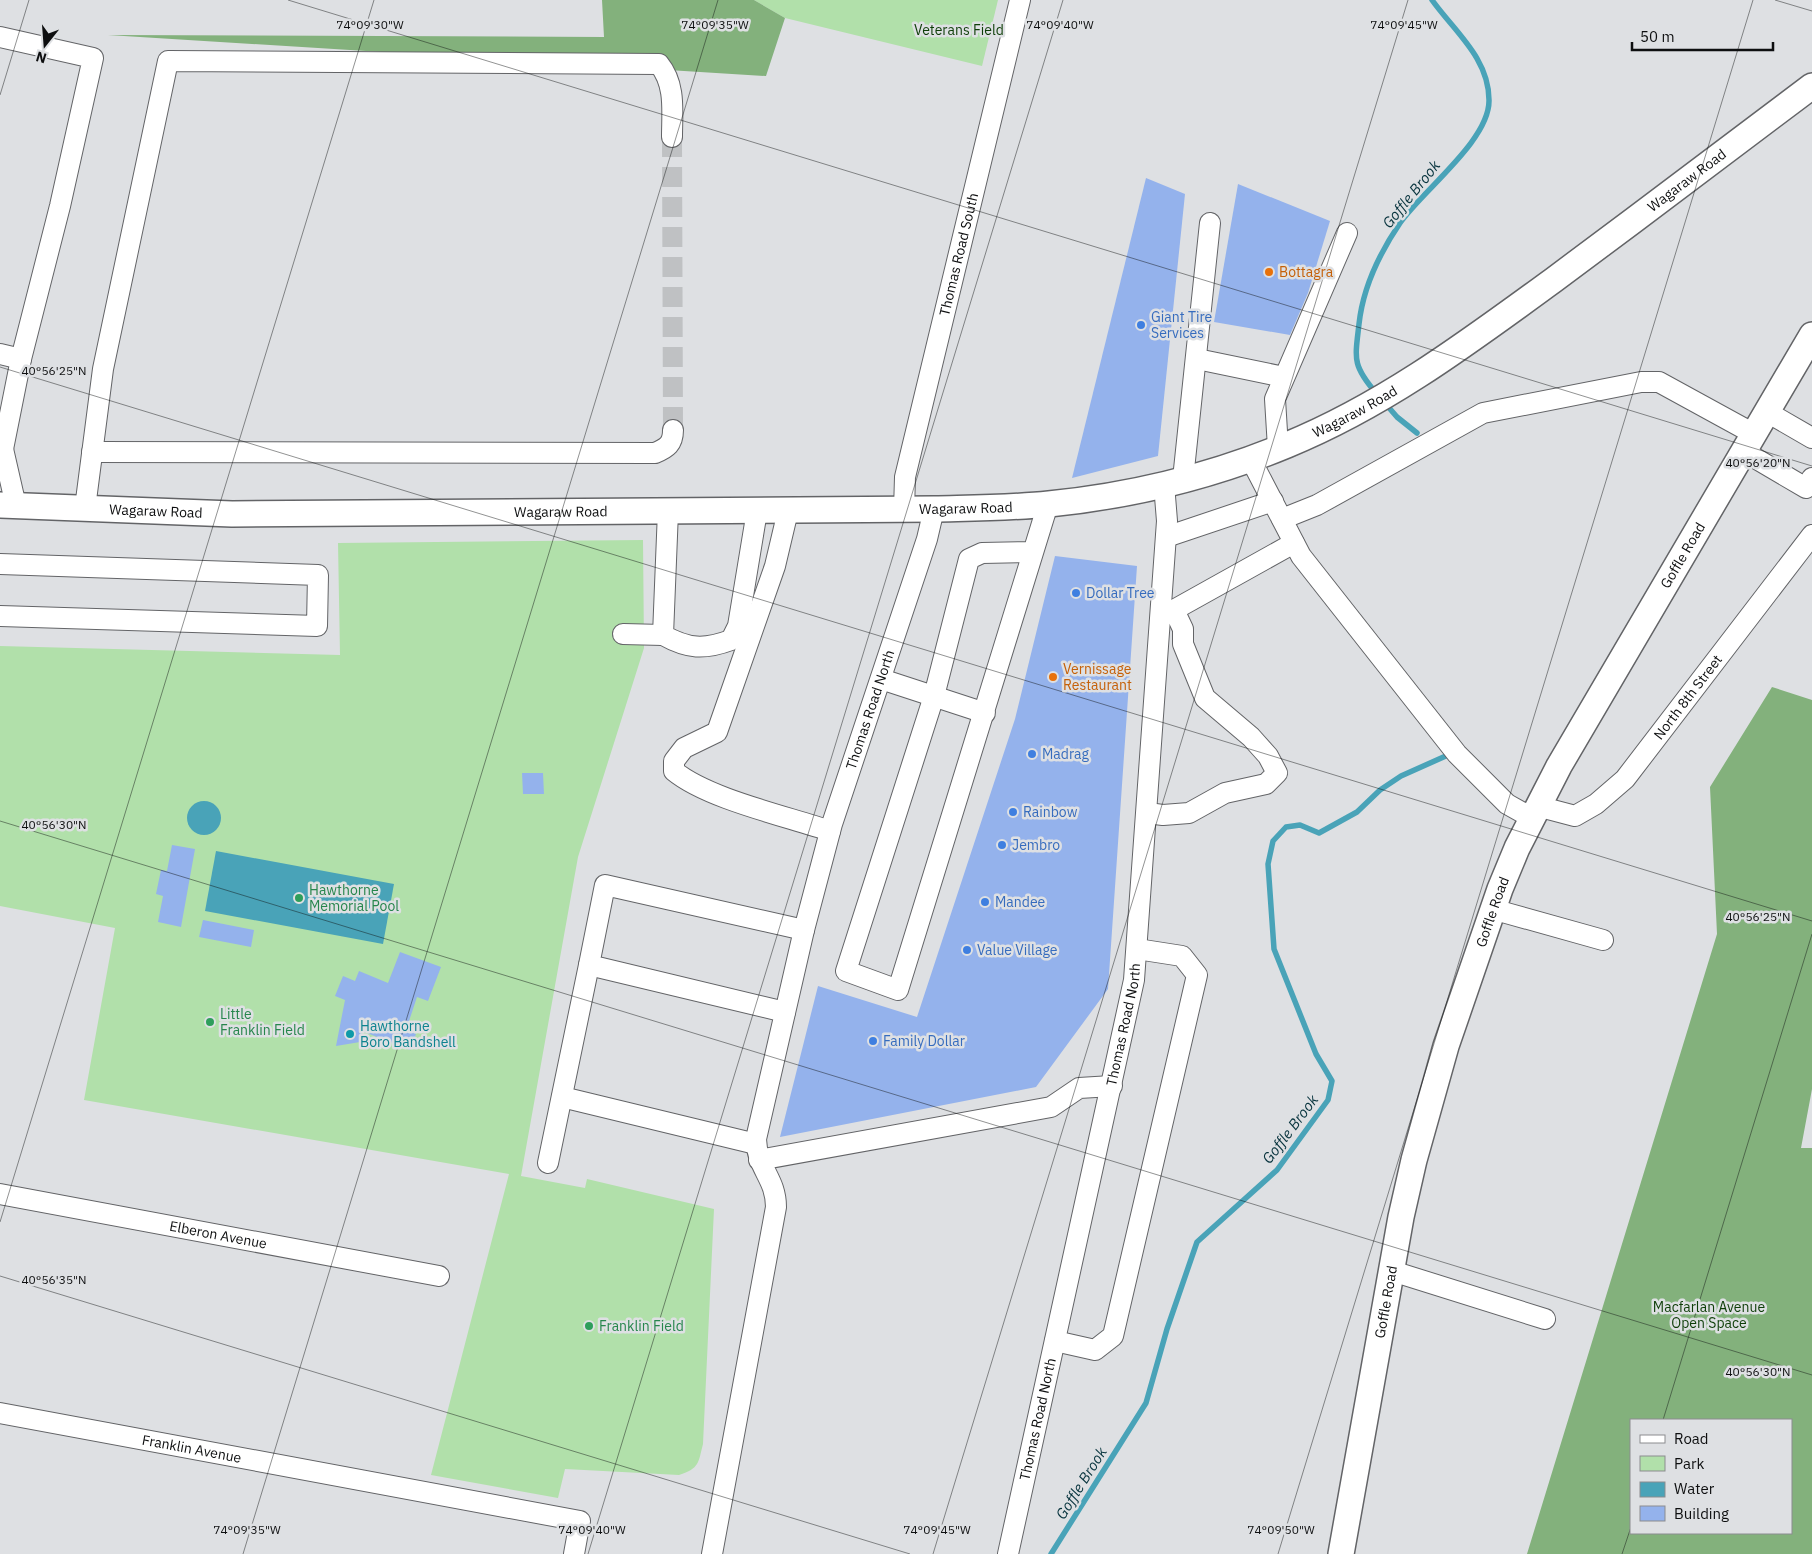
<svg xmlns="http://www.w3.org/2000/svg" width="1812" height="1554" font-family="'IBM Plex Sans',sans-serif">
  <style>
    .green { fill: #b1e0aa }
    .forest { fill: #83b17c; fill-rule: evenodd }
    .water { fill: #49a3b8 }
    .lines { fill: none; stroke-linecap: round; stroke-linejoin: round }
    .stream { stroke: #49a3b8; stroke-width: 5.5 }
    .building { fill: #94b2ec }
    .minor-tunnel { stroke: #bfc1c3; stroke-width: 20; stroke-dasharray: 20 10; stroke-linecap: butt }
    .minor-casing { stroke: #636467; stroke-width: 22 }
    .major-casing { stroke: #636467; stroke-width: 28 }
    .minor { stroke: #fff; stroke-width: 20 }
    .major { stroke: #fff; stroke-width: 25 }
    .ticks { fill: none; stroke: #0e0f10; stroke-width: 1; stroke-opacity: 0.45 }
    .food-dot { fill: #e8710a; stroke: #dee0e3; stroke-width: 2 }
    .shop-dot { fill: #3f7fe0; stroke: #dee0e3; stroke-width: 2 }
    .leisure-dot { fill: #2e9e5b; stroke: #dee0e3; stroke-width: 2 }
    .culture-dot { fill: #0f9aa8; stroke: #dee0e3; stroke-width: 2 }
    .labels { text-anchor: middle; dominant-baseline: central; stroke-width: 5; stroke-linejoin: round; paint-order: stroke }
    .park-label { font-size: 14px; fill: #0e3e08; stroke: #dee0e3 }
    .street-label { font-size: 14px; fill: #0e0f10; stroke: #dee0e3 }
    .food-label { font-size: 14px; fill: #c56008; stroke: #dee0e3; text-anchor: start }
    .shop-label { font-size: 14px; fill: #366cbe; stroke: #dee0e3; text-anchor: start }
    .leisure-label { font-size: 14px; fill: #27864d; stroke: #dee0e3; text-anchor: start }
    .culture-label { font-size: 14px; fill: #0d838f; stroke: #dee0e3; text-anchor: start }
    .water-label { font-size: 15px; font-style: italic; fill: #08343e; stroke: #dee0e3 }
    .ticks-label { font-size: 12px; text-anchor: middle; fill: #0e0f10; stroke: #dee0e3; stroke-width: 5; stroke-linejoin: round; paint-order: stroke }
  </style>
  <rect width="100%" height="100%" fill="#dee0e3"/>
  <g class="green">
    <polygon points="754,0 998,0 982,66 785,18"/>
    <path d="M643,540L644,648L578,857L521,1176L585,1188L587,1179L714,1209L703,1444C698,1463 700,1468 679,1475L565,1469L558,1498L431,1475L509,1174L84,1100L115,928L0,906V646L340,655L338,543Z"/>
  </g>
  <g class="forest">
    <polygon points="602,0 754,0 785,18 766,76 108,35 604,37"/>
    <path d="M1772,687L1812,700V1089L1801,1148H1812V1554H1527L1717,934L1710,787ZM1791,1420V1533H1631V1420Z"/>
  </g>
  <g class="water">
    <circle cx="204" cy="818" r="17"/>
    <polygon points="216,851 394,884 383,944 205,911"/>
  </g>
  <g class="lines">
    <g class="stream">
      <path d="M1376,393C1352,365 1355,359 1359,324C1363,287 1379,254 1400,223C1423,190 1490,140 1489,100C1489,58 1454,31 1432,0"/>
      <polyline points="1384,402 1397,417 1417,433"/>
      <polyline points="1051,1554 1146,1403 1167,1329 1197,1242 1277,1170 1328,1100 1332,1081 1316,1054 1274,949 1268,864 1273,841 1286,827 1300,825 1319,833 1357,812 1380,790 1401,776 1448,755"/>
    </g>
  </g>
  <g class="building">
    <polygon points="1146,178 1185,194 1158,456 1072,478"/>
    <polygon points="1238,184 1330,221 1308,293 1290,335 1214,322"/>
    <polygon points="1055,556 1137,566 1108,989 1036,1087 780,1137 818,986 917,1017 1015,719"/>
    <polygon points="522,773 543,773 544,794 523,794"/>
    <polygon points="172,845 195,849 181,927 158,922 163,896 156,894 161,870 167,871"/>
    <polygon points="203,920 254,930 251,947 199,937"/>
    <polygon points="400,952 441,967 428,1001 417,997 406,1030 416,1034 410,1050 362,1031 360,1042 336,1046 345,1000 335,996 343,976 355,981 359,971 388,983"/>
  </g>
  <g class="lines">
    <polyline class="minor-tunnel" points="672,137 673,430"/>
    <defs>
      <g id="minor">
        <polyline points="0,37 93,58 60,206 21,359"/>
        <polyline points="0,354 21,359 3,449 0,455"/>
        <polyline points="1197,359 1284,377"/>
        <polyline points="1767,412 1812,438"/>
        <polyline points="1278,448 1275,399 1347,233"/>
        <polyline points="3,449 16,506"/>
        <polyline points="1743,451 1806,488 1812,478"/>
        <path d="M92,452L655,453C667,448 673,444 673,430"/>
        <polyline points="1250,458 1301,556 1457,754 1507,804 1532,818"/>
        <polyline points="1183,479 1210,223"/>
        <path d="M85,508L103,369L168,61L659,64C676,85 672,111 672,137"/>
        <path id="s1" d="M904,510L905,477L1020,0"/>
        <path d="M668,511L663,635C688,649 704,650 731,640L738,626L757,511"/>
        <path d="M788,511L775,566L717,732L684,748L674,761V771C708,799 786,816 830,831"/>
        <polyline points="1282,519 1317,505 1483,413 1641,382 1659,382 1754,434"/>
        <polyline points="1166,537 1273,501"/>
        <polyline points="1033,552 982,553 969,559 934,696 846,971 898,990 1048,504"/>
        <polyline points="0,564 318,575 317,626 0,616"/>
        <polyline points="1163,616 1294,543"/>
        <polyline points="623,634 663,635"/>
        <polyline points="881,679 985,713"/>
        <path id="s2" d="M1537,806L1575,816L1596,804L1625,779L1812,535"/>
        <polyline points="1147,813 1163,815 1189,813 1225,793 1266,784 1277,773 1268,756 1251,737 1205,698 1183,644 1183,629 1174,610"/>
        <polyline points="1492,909 1603,940"/>
        <polyline points="785,1012 589,965 605,885 804,930"/>
        <polyline points="562,1097 756,1144"/>
        <polyline points="759,1160 1051,1107 1079,1088 1112,1086"/>
        <polyline points="548,1163 589,965"/>
        <path id="s3" d="M0,1194L439,1276"/>
        <polyline points="1392,1271 1545,1319"/>
        <polyline points="1055,1341 1095,1350 1113,1336 1197,975 1182,956 1137,949"/>
        <path id="s4" d="M0,1413L580,1521L574,1554"/>
        <path id="s5" d="M712,1554L776,1207C776,1178 757,1169 756,1139L804,930L832,824L927,539L934,509"/>
        <path id="s6" d="M1008,1554L1134,980L1167,521L1164,484"/>
      </g>
      <g id="major">
        <path id="s7" d="M0,505L232,514L934,509C972,508 1011,508 1049,504C1130,496 1212,476 1287,445C1385,405 1470,341 1555,279C1641,215 1727,150 1812,86"/>
        <path id="s8" d="M1341,1554L1401,1217L1414,1160L1446,1046L1500,889L1517,848L1559,766L1812,335"/>
      </g>
    </defs>
    <use href="#minor" class="minor-casing"/>
    <use href="#major" class="major-casing"/>
    <use href="#minor" class="minor"/>
    <use href="#major" class="major"/>
  </g>
  <path class="ticks" d="M288,0L1812,466M1775,0L1812,11M0,95L29,0M0,367L1812,921M0,821L1812,1375M0,1222L374,0M0,1276L910,1554M1663,1420L1812,934M243,1554L718,0M588,1554L1063,0M933,1554L1408,0M1278,1554L1753,0M1622,1554L1631,1527"/>
  <g class="food-dot">
    <circle cx="1269" cy="272" r="5"/>
    <circle cx="1053" cy="677" r="5"/>
  </g>
  <g class="shop-dot">
    <circle cx="1141" cy="325" r="5"/>
    <circle cx="1076" cy="593" r="5"/>
    <circle cx="1032" cy="754" r="5"/>
    <circle cx="1013" cy="812" r="5"/>
    <circle cx="1002" cy="845" r="5"/>
    <circle cx="985" cy="902" r="5"/>
    <circle cx="967" cy="950" r="5"/>
    <circle cx="873" cy="1041" r="5"/>
  </g>
  <g class="leisure-dot">
    <circle cx="299" cy="898" r="5"/>
    <circle cx="210" cy="1022" r="5"/>
    <circle cx="589" cy="1326" r="5"/>
  </g>
  <circle class="culture-dot" cx="350" cy="1034" r="5"/>
  <g class="labels">
    <g class="park-label">
      <text x="959" y="30">Veterans Field</text>
      <text x="1709" y="1307">Macfarlan Avenue<tspan x="1709" dy="16">Open Space</tspan></text>
    </g>
    <g class="street-label">
      <text stroke="none"><textPath href="#s7" startOffset="1776">Wagaraw Road</textPath></text>
      <text stroke="none"><textPath href="#s1" startOffset="262">Thomas Road South</textPath></text>
      <text stroke="none"><textPath href="#s7" startOffset="1371">Wagaraw Road</textPath></text>
      <text stroke="none"><textPath href="#s7" startOffset="966">Wagaraw Road</textPath></text>
      <text stroke="none"><textPath href="#s7" startOffset="156">Wagaraw Road</textPath></text>
      <text stroke="none"><textPath href="#s7" startOffset="561">Wagaraw Road</textPath></text>
      <text stroke="none"><textPath href="#s8" startOffset="1066">Goffle Road</textPath></text>
      <text stroke="none"><textPath href="#s2" startOffset="205">North 8th Street</textPath></text>
      <text stroke="none"><textPath href="#s5" startOffset="869">Thomas Road North</textPath></text>
      <text stroke="none"><textPath href="#s8" startOffset="661">Goffle Road</textPath></text>
      <text stroke="none"><textPath href="#s6" startOffset="542">Thomas Road North</textPath></text>
      <text stroke="none"><textPath href="#s3" startOffset="222">Elberon Avenue</textPath></text>
      <text stroke="none"><textPath href="#s8" startOffset="256">Goffle Road</textPath></text>
      <text stroke="none"><textPath href="#s6" startOffset="138">Thomas Road North</textPath></text>
      <text stroke="none"><textPath href="#s4" startOffset="195">Franklin Avenue</textPath></text>
    </g>
    <g class="food-label">
      <text x="1279" y="272">Bottagra</text>
      <text x="1063" y="669">Vernissage<tspan x="1063" dy="16">Restaurant</tspan></text>
    </g>
    <g class="shop-label">
      <text x="1151" y="317">Giant Tire<tspan x="1151" dy="16">Services</tspan></text>
      <text x="1086" y="593">Dollar Tree</text>
      <text x="1042" y="754">Madrag</text>
      <text x="1023" y="812">Rainbow</text>
      <text x="1012" y="845">Jembro</text>
      <text x="995" y="902">Mandee</text>
      <text x="977" y="950">Value Village</text>
      <text x="883" y="1041">Family Dollar</text>
    </g>
    <g class="leisure-label">
      <text x="309" y="890">Hawthorne<tspan x="309" dy="16">Memorial Pool</tspan></text>
      <text x="220" y="1014">Little<tspan x="220" dy="16">Franklin Field</tspan></text>
      <text x="599" y="1326">Franklin Field</text>
    </g>
    <g class="culture-label">
      <text x="360" y="1026">Hawthorne<tspan x="360" dy="16">Boro Bandshell</tspan></text>
    </g>
    <g class="water-label">
      <text transform="translate(1411 194) rotate(-51)">Goffle Brook</text>
      <text transform="translate(1290 1129) rotate(-53)">Goffle Brook</text>
      <text transform="translate(1081 1483) rotate(-58)">Goffle Brook</text>
    </g>
  </g>
  <g class="ticks-label">
    <text x="370" y="29">74°09'30"W</text>
    <text x="715" y="29">74°09'35"W</text>
    <text x="1060" y="29">74°09'40"W</text>
    <text x="1404" y="29">74°09'45"W</text>
    <text x="54" y="375">40°56'25"N</text>
    <text x="1758" y="467">40°56'20"N</text>
    <text x="54" y="829">40°56'30"N</text>
    <text x="1758" y="921">40°56'25"N</text>
    <text x="54" y="1284">40°56'35"N</text>
    <text x="1758" y="1376">40°56'30"N</text>
    <text x="247" y="1534">74°09'35"W</text>
    <text x="592" y="1534">74°09'40"W</text>
    <text x="937" y="1534">74°09'45"W</text>
    <text x="1281" y="1534">74°09'50"W</text>
  </g>
  <rect x="1630" y="1419" width="162" height="115" fill="#dee0e3" stroke="#8b8c8f"/>
  <rect x="1640" y="1435" width="25" height="8" fill="#ffffff" stroke="#8b8c8f"/>
  <text x="1674" y="1444" font-size="15" fill="#0e0f10">Road</text>
  <rect x="1640" y="1456" width="25" height="15" fill="#b1e0aa" stroke="#8b8c8f"/>
  <text x="1674" y="1469" font-size="15" fill="#0e0f10">Park</text>
  <rect x="1640" y="1482" width="25" height="15" fill="#49a3b8" stroke="#8b8c8f"/>
  <text x="1674" y="1494" font-size="15" fill="#0e0f10">Water</text>
  <rect x="1640" y="1506" width="25" height="15" fill="#94b2ec" stroke="#8b8c8f"/>
  <text x="1674" y="1519" font-size="15" fill="#0e0f10">Building</text>
  <g transform="translate(45 45) rotate(197)" stroke="#dee0e3" stroke-width="4" paint-order="stroke">
  <path d="M0-4L9 19L0 12L-9 19Z" fill="#0e0f10"/>
  <text y="-8" font-size="14" font-weight="bold" text-anchor="middle" fill="#0e0f10">N</text>
  </g>
  <path d="M1632 42v8h141v-8" fill="none" stroke="#0e0f10" stroke-width="2.5"/>
  <text x="1640" y="42" font-size="15" fill="#0e0f10" stroke="#dee0e3" stroke-width="4" paint-order="stroke">50 m</text>
</svg>
